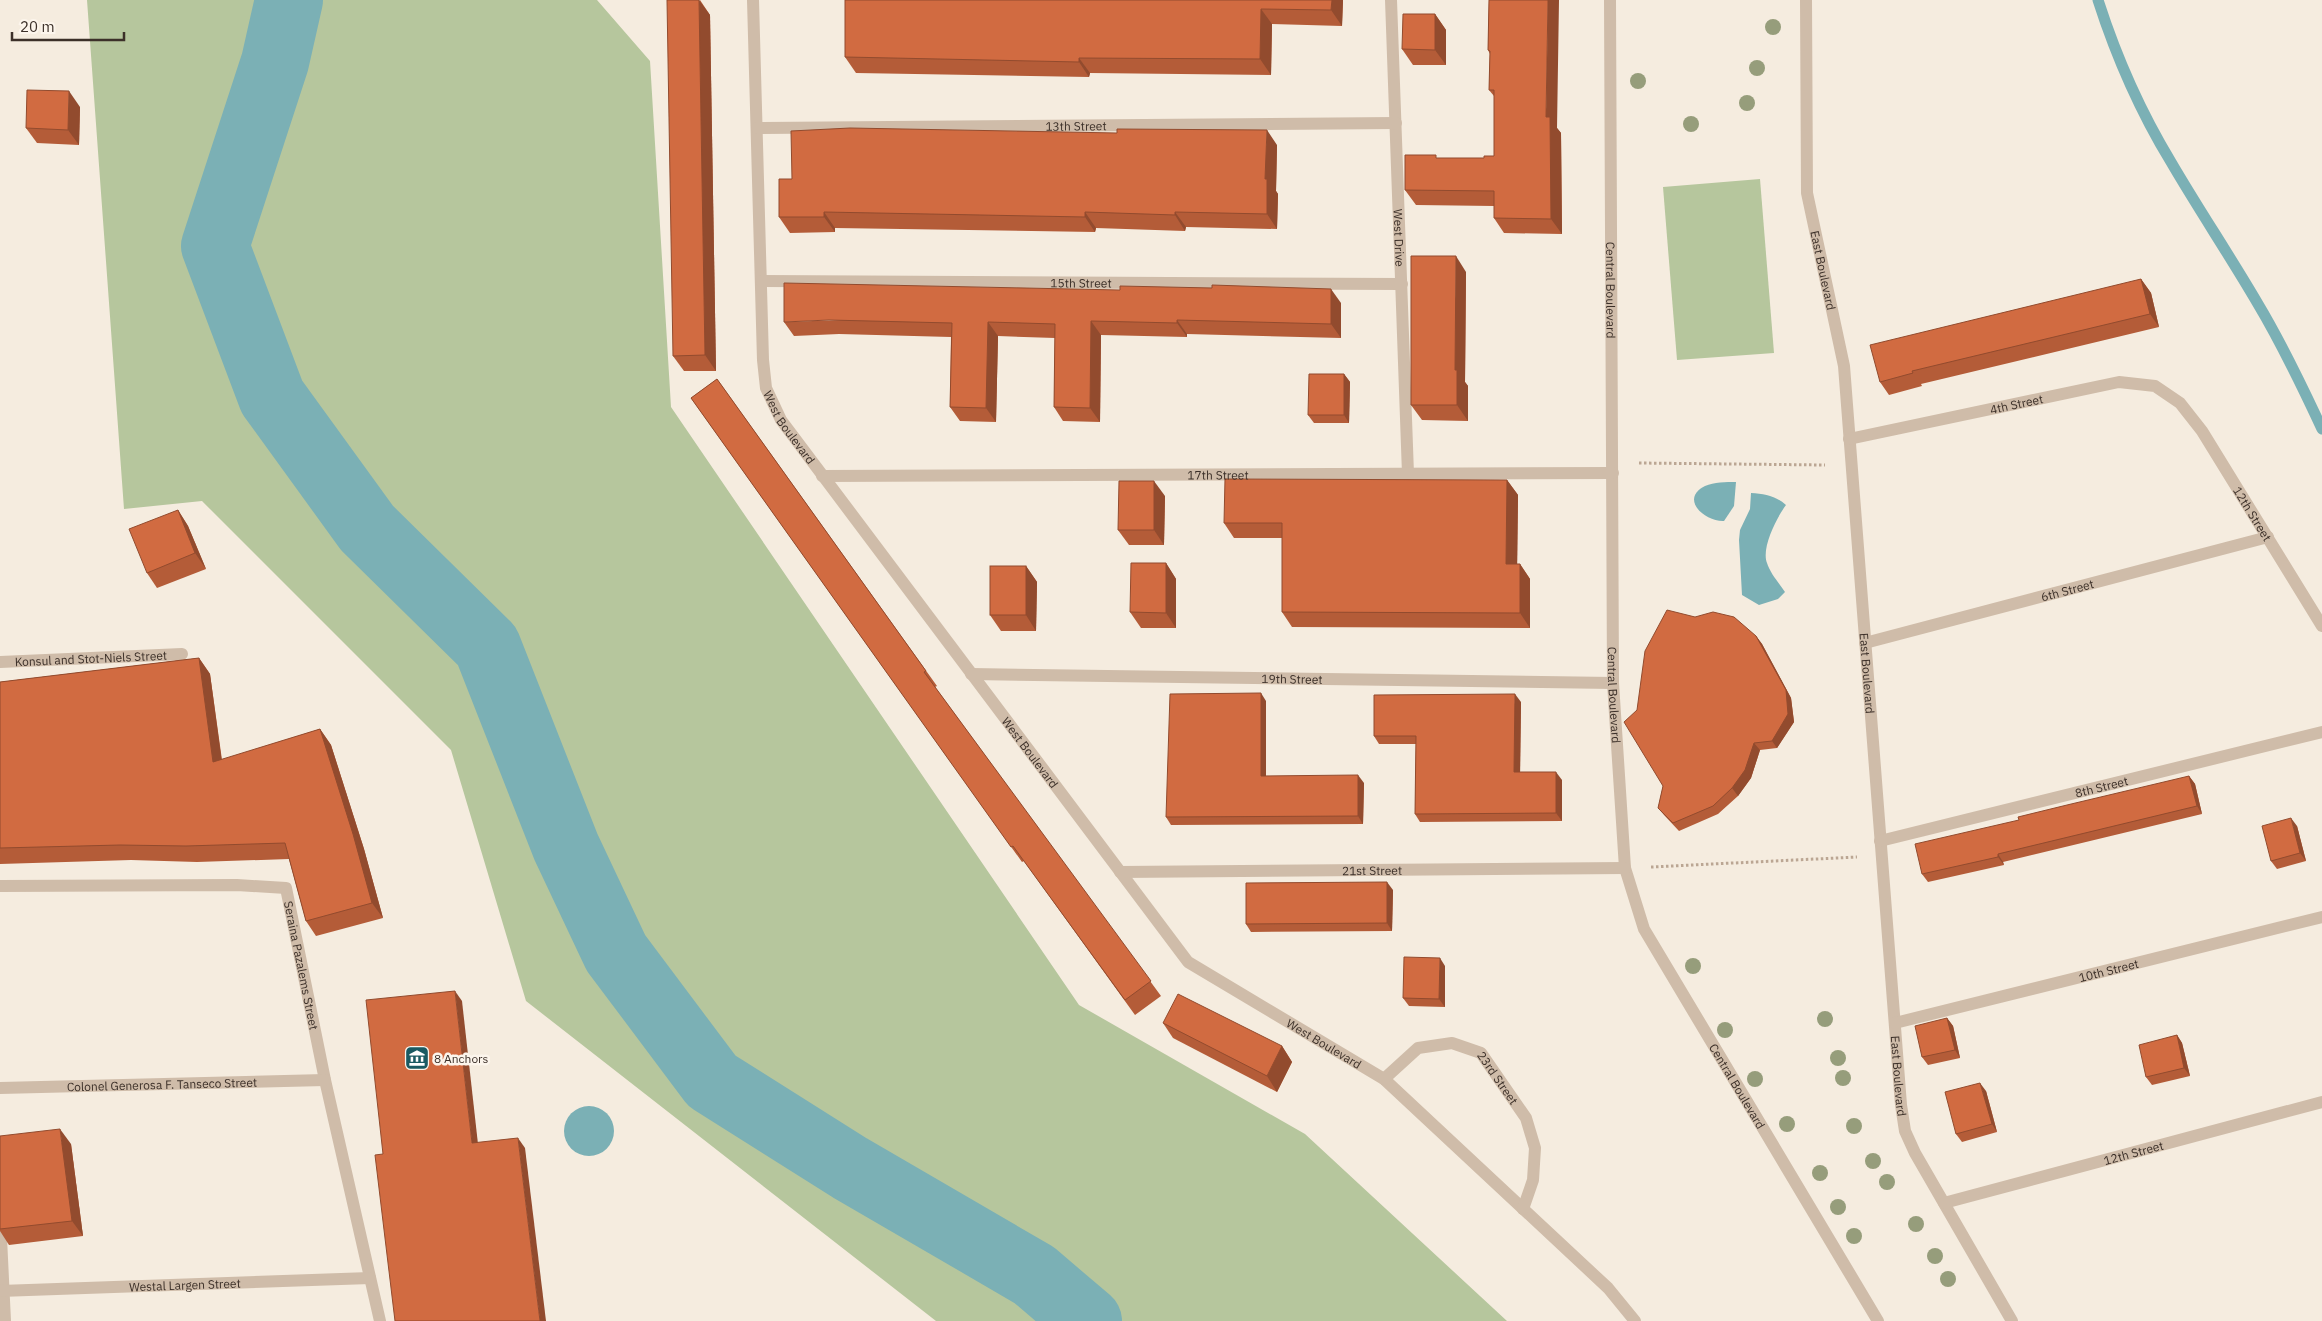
<svg xmlns="http://www.w3.org/2000/svg" width="2322" height="1321" font-family="'IBM Plex Sans',sans-serif">
  <style>
    .green { fill: #b6c69d }
    .water { fill: #7bb0b5 }
    .lines { fill: none; stroke-linecap: round; stroke-linejoin: round }
    .stream { stroke: #7bb0b5; stroke-width: 11 }
    .river { stroke: #7bb0b5; stroke-width: 68 }
    .path { stroke: #bba693; stroke-width: 3; stroke-dasharray: 2.5 2.5; stroke-linecap: butt }
    .minor { stroke: #cfbca9; stroke-width: 12 }
    .tree { fill: #969d7b }
    .wall { fill: #b45c38 }
    .shaded-wall { fill: #924b2e }
    .building { fill: #d16b41; stroke: #924b2e }
    .labels { text-anchor: middle; dominant-baseline: central; stroke-width: 5; stroke-linejoin: round; paint-order: stroke }
    .street-label { font-size: 12px; fill: #3c3029; stroke: #fcf5ec }
    .poi-label { font-size: 12px; fill: #3c3029; stroke: #fcf5ec; text-anchor: start }
  </style>
  <rect width="100%" height="100%" fill="#f5ecdf"/>
  <g class="green">
    <polygon points="87,0 597,0 650,61 671,407 1079,1005 1305,1134 1507,1321 936,1321 526,1001 451,750 202,501 124,509"/>
    <polygon points="1760,179 1774,353 1677,360 1663,187"/>
  </g>
  <g class="water">
    <path d="M1736,482L1734,506L1724,521C1705,522 1679,499 1705,486C1714,482 1726,482 1736,482Z"/>
    <path d="M1751,493C1765,494 1776,496 1786,505C1777,517 1761,548 1767,563C1770,573 1779,583 1785,592L1778,599L1759,605L1742,595L1739,540L1740,530L1750,509Z"/>
    <circle cx="589" cy="1131" r="25"/>
  </g>
  <g class="lines">
    <path class="stream" d="M2098,0C2116,56 2140,111 2171,162C2199,210 2230,256 2258,304C2282,344 2302,386 2322,429"/>
    <polyline class="river" points="289,0 275,62 215,246 272,397 367,528 487,646 566,847 616,953 712,1081 850,1168 1034,1275 1088,1321"/>
    <g class="path">
      <polyline points="1639,463 1825,465"/>
      <polyline points="1651,867 1857,857"/>
    </g>
    <g class="minor">
      <path id="s1" d="M753,0L763,360L766,388L781,420L1188,962L1384,1079L1608,1288L1635,1321"/>
      <path id="s2" d="M1391,0L1408,474"/>
      <path id="s3" d="M1610,0L1613,683L1625,868L1644,929L1878,1321"/>
      <path id="s4" d="M1806,0L1807,193L1844,366L1901,1105L1905,1131L1915,1153L2012,1321"/>
      <path id="s5" d="M757,128L1396,123"/>
      <path id="s6" d="M761,281L1402,284"/>
      <path id="s7" d="M1849,439L2119,382L2155,386L2180,403L2202,431L2322,626"/>
      <path id="s8" d="M822,476L1613,473"/>
      <path id="s9" d="M1865,643L2268,537"/>
      <path id="s10" d="M0,662L182,654"/>
      <path id="s11" d="M971,674L1613,683"/>
      <path id="s12" d="M1880,841L2322,732"/>
      <path id="s13" d="M1120,872L1625,868"/>
      <path id="s14" d="M0,886L237,885L286,888L325,1080L380,1321"/>
      <path id="s15" d="M1895,1023L2322,917"/>
      <path id="s16" d="M1384,1079L1418,1048L1452,1043L1481,1053L1526,1118L1535,1148L1533,1180L1523,1209"/>
      <path id="s17" d="M0,1088L325,1080"/>
      <path id="s18" d="M1944,1203L2322,1102"/>
      <polyline points="0,1217 5,1321"/>
      <path id="s19" d="M0,1291L370,1278"/>
    </g>
  </g>
  <g class="tree">
    <circle cx="1773" cy="27" r="8"/>
    <circle cx="1757" cy="68" r="8"/>
    <circle cx="1638" cy="81" r="8"/>
    <circle cx="1747" cy="103" r="8"/>
    <circle cx="1691" cy="124" r="8"/>
    <circle cx="1693" cy="966" r="8"/>
    <circle cx="1825" cy="1019" r="8"/>
    <circle cx="1725" cy="1030" r="8"/>
    <circle cx="1838" cy="1058" r="8"/>
    <circle cx="1843" cy="1078" r="8"/>
    <circle cx="1755" cy="1079" r="8"/>
    <circle cx="1787" cy="1124" r="8"/>
    <circle cx="1854" cy="1126" r="8"/>
    <circle cx="1873" cy="1161" r="8"/>
    <circle cx="1820" cy="1173" r="8"/>
    <circle cx="1887" cy="1182" r="8"/>
    <circle cx="1838" cy="1207" r="8"/>
    <circle cx="1916" cy="1224" r="8"/>
    <circle cx="1854" cy="1236" r="8"/>
    <circle cx="1935" cy="1256" r="8"/>
    <circle cx="1948" cy="1279" r="8"/>
  </g>
  <g class="wall">
    <polygon points="700,0 710,15 716,371 684,371 673,356"/>
    <polygon points="845,0 1343,0 1342,26 1272,24 1271,75 1090,73 1089,77 856,73 845,57"/>
    <polygon points="1489,0 1557,128 1561,133 1562,234 1504,233 1494,218 1494,206 1416,205 1405,190 1438,158 1484,158 1494,156 1494,96 1489,90 1490,54 1488,50"/>
    <polygon points="1435,14 1446,30 1446,65 1413,65 1402,49"/>
    <polygon points="80,107 79,145 37,143 26,128"/>
    <polygon points="1277,145 1276,191 1278,194 1277,229 1186,227 1185,231 1096,228 1095,232 835,228 835,232 790,233 779,217 792,179"/>
    <polygon points="1466,272 1465,382 1468,386 1468,421 1422,420 1411,405"/>
    <polygon points="2141,279 2151,293 2159,327 1921,384 1922,386 1889,395 1880,382"/>
    <polygon points="1341,303 1341,338 1187,334 1187,337 1101,335 1100,422 1063,421 1054,407 1055,338 998,336 996,422 960,421 950,407 951,337 839,334 794,336 784,322"/>
    <polygon points="1344,374 1350,382 1349,423 1314,423 1308,415"/>
    <polygon points="717,379 937,686 935,687 1161,996 1135,1015 1024,861 1022,862 691,398"/>
    <polygon points="1507,480 1518,495 1517,564 1520,564 1530,579 1530,628 1292,627 1282,612 1282,538 1234,538 1224,523"/>
    <polygon points="1165,496 1164,545 1129,545 1118,530"/>
    <polygon points="178,510 188,526 206,569 157,588 147,573"/>
    <polygon points="1166,563 1176,579 1176,628 1141,628 1130,612"/>
    <polygon points="1026,566 1037,582 1036,631 1001,631 990,615"/>
    <polygon points="1756,636 1762,644 1791,698 1794,722 1777,748 1760,750 1751,778 1738,796 1718,814 1679,831 1664,815 1658,808 1663,786"/>
    <polygon points="199,658 210,674 222,760 320,729 331,745 364,849 383,918 316,936 306,921 289,859 197,862 131,860 0,864 0,682"/>
    <polygon points="1266,701 1266,776 1364,783 1363,824 1171,825 1166,817"/>
    <polygon points="1521,702 1520,772 1562,780 1562,821 1420,822 1415,814 1416,744 1379,744 1374,736"/>
    <polygon points="2189,776 2195,784 2202,814 2003,862 2004,865 1928,882 1922,874"/>
    <polygon points="2297,826 2306,861 2277,869 2271,861"/>
    <polygon points="1393,890 1392,931 1251,932 1246,924"/>
    <polygon points="1445,966 1445,1007 1409,1006 1403,998"/>
    <polygon points="1947,1018 1953,1026 1960,1058 1928,1065 1922,1057"/>
    <polygon points="1163,1023 1282,1046 1292,1062 1277,1092 1173,1038"/>
    <polygon points="2177,1035 2182,1043 2190,1076 2152,1085 2146,1077"/>
    <polygon points="1986,1091 1997,1132 1962,1142 1956,1134"/>
    <polygon points="0,1136 71,1144 83,1236 9,1245 0,1231"/>
  </g>
  <g class="shaded-wall">
    <polygon points="699,0 710,15 716,371 705,355"/>
    <polygon points="1332,0 1343,0 1342,26 1331,10"/>
    <polygon points="1548,0 1559,0 1557,128 1561,133 1562,234 1551,219 1546,117"/>
    <polygon points="1261,9 1272,24 1271,75 1260,59"/>
    <polygon points="1435,14 1446,30 1446,65 1435,50"/>
    <polygon points="1079,58 1090,73 1089,77 1079,62"/>
    <polygon points="69,91 80,107 79,145 68,130"/>
    <polygon points="1267,130 1277,145 1276,191 1278,194 1277,229 1267,214 1265,179"/>
    <polygon points="824,212 835,228 835,232 824,217"/>
    <polygon points="1085,212 1096,228 1095,232 1085,217"/>
    <polygon points="1175,212 1186,227 1185,231 1175,215"/>
    <polygon points="1456,256 1466,272 1465,382 1468,386 1468,421 1457,405 1455,370"/>
    <polygon points="2141,279 2151,293 2159,327 2150,314"/>
    <polygon points="1331,289 1341,303 1341,338 1331,324"/>
    <polygon points="1177,320 1187,334 1187,337 1177,323"/>
    <polygon points="1091,321 1101,335 1100,422 1090,408"/>
    <polygon points="988,322 998,336 996,422 986,408"/>
    <polygon points="1344,374 1350,382 1349,423 1344,415"/>
    <polygon points="1507,480 1518,495 1517,579 1506,564"/>
    <polygon points="1154,481 1165,496 1164,545 1154,530"/>
    <polygon points="178,510 188,526 206,569 195,553"/>
    <polygon points="1166,563 1176,579 1176,628 1166,613"/>
    <polygon points="1520,564 1530,579 1530,628 1520,613"/>
    <polygon points="1026,566 1037,582 1036,631 1026,615"/>
    <polygon points="1756,636 1762,644 1791,698 1794,722 1777,748 1772,741"/>
    <polygon points="199,658 210,674 224,778 213,762"/>
    <polygon points="1261,693 1266,701 1266,784 1261,776"/>
    <polygon points="1515,694 1521,702 1520,779 1514,772"/>
    <polygon points="320,729 331,745 364,849 383,918 372,903"/>
    <polygon points="1754,743 1760,750 1751,778 1738,796 1732,788"/>
    <polygon points="1556,772 1562,780 1562,821 1556,813"/>
    <polygon points="1358,775 1364,783 1363,824 1358,816"/>
    <polygon points="2189,776 2195,784 2202,814 2197,806"/>
    <polygon points="2291,818 2297,826 2306,861 2300,853"/>
    <polygon points="1998,854 2003,862 2004,865 1998,857"/>
    <polygon points="1387,882 1393,890 1392,931 1387,923"/>
    <polygon points="1440,958 1445,966 1445,1007 1439,999"/>
    <polygon points="455,991 462,1001 479,1153 472,1143"/>
    <polygon points="1947,1018 1953,1026 1960,1058 1955,1050"/>
    <polygon points="2177,1035 2182,1043 2190,1076 2184,1068"/>
    <polygon points="1282,1046 1292,1062 1277,1092 1267,1076"/>
    <polygon points="1980,1083 1986,1091 1997,1132 1992,1124"/>
    <polygon points="60,1129 71,1144 83,1236 72,1221"/>
    <polygon points="518,1138 525,1148 546,1321 540,1321"/>
  </g>
  <g class="building">
    <polygon points="667,0 699,0 705,355 673,356"/>
    <polygon points="845,0 1332,0 1331,10 1261,9 1260,59 1079,58 1079,62 845,57"/>
    <polygon points="1489,0 1548,0 1546,117 1550,117 1551,219 1494,218 1494,191 1405,190 1405,155 1436,155 1436,158 1484,158 1484,156 1494,156 1494,90 1489,90 1490,51 1488,50"/>
    <polygon points="1403,14 1435,14 1435,50 1402,49"/>
    <polygon points="27,90 69,91 68,130 26,128"/>
    <polygon points="850,128 1117,133 1117,129 1267,130 1265,179 1267,179 1267,214 1175,212 1175,215 1085,212 1085,217 824,212 824,217 779,217 779,179 792,179 791,131"/>
    <polygon points="1411,256 1456,256 1455,370 1457,370 1457,405 1411,405"/>
    <polygon points="2141,279 2150,314 1912,371 1913,373 1880,382 1870,345"/>
    <polygon points="784,283 1120,290 1120,286 1212,288 1212,285 1331,289 1331,324 1177,320 1177,323 1091,321 1090,408 1054,407 1055,324 988,322 986,408 950,407 952,323 829,320 784,322"/>
    <polygon points="1309,374 1344,374 1344,415 1308,415"/>
    <polygon points="717,379 926,671 924,672 1151,981 1125,1000 1013,846 1011,847 691,398"/>
    <polygon points="1225,479 1507,480 1506,564 1520,564 1520,613 1282,612 1282,523 1224,523"/>
    <polygon points="1119,481 1154,481 1154,530 1118,530"/>
    <polygon points="178,510 195,553 147,573 129,529"/>
    <polygon points="1131,563 1166,563 1166,613 1130,612"/>
    <rect x="990" y="566" width="36" height="49"/>
    <polygon points="1667,610 1695,617 1713,612 1734,617 1756,636 1786,690 1788,714 1772,741 1754,743 1745,770 1732,788 1713,806 1673,823 1658,808 1663,786 1624,722 1637,710 1645,651"/>
    <polygon points="199,658 213,762 320,729 353,834 372,903 306,921 285,843 186,846 120,845 0,848 0,682"/>
    <polygon points="1261,693 1261,776 1358,775 1358,816 1166,817 1170,694"/>
    <polygon points="1515,694 1514,772 1556,772 1556,813 1415,814 1416,736 1374,736 1374,695"/>
    <polygon points="2189,776 2197,806 1998,854 1998,857 1922,874 1915,844 2019,820 2018,817 2067,805"/>
    <polygon points="2291,818 2300,853 2271,861 2262,826"/>
    <polygon points="1387,882 1387,923 1246,924 1246,883"/>
    <polygon points="1404,957 1440,958 1439,999 1403,998"/>
    <polygon points="455,991 472,1143 518,1138 540,1321 395,1321 375,1155 383,1154 366,1000"/>
    <polygon points="1178,994 1282,1046 1267,1076 1163,1023"/>
    <polygon points="1947,1018 1955,1050 1922,1057 1915,1026"/>
    <polygon points="2177,1035 2184,1068 2146,1077 2139,1045"/>
    <polygon points="1980,1083 1992,1124 1956,1134 1945,1092"/>
    <polygon points="60,1129 72,1221 0,1229 0,1136"/>
  </g>
  <defs>
    <symbol id="museum-square" viewBox="-11 -11 22 22"><rect x="-9" y="-9" width="18" height="18" rx="4" fill="#1a5a62" stroke="#fcf5ec"/><path d="M0-6L6-3V-2H-6V-3ZM-5-1h2V3h-2ZM-1-1h2V3h-2ZM3-1h2V3H3ZM-6 4H6V6H-6Z" fill="#fff"/></symbol>
  </defs>
  <g fill-rule="evenodd">
    <use href="#museum-square" x="403" y="1044" width="28" height="28"/>
  </g>
  <g class="labels">
    <g class="street-label">
      <text stroke="none"><textPath href="#s5" startOffset="319">13th Street</textPath></text>
      <text stroke="none"><textPath href="#s2" startOffset="238">West Drive</textPath></text>
      <text stroke="none"><textPath href="#s4" startOffset="272">East Boulevard</textPath></text>
      <text stroke="none"><textPath href="#s6" startOffset="320">15th Street</textPath></text>
      <text stroke="none"><textPath href="#s3" startOffset="290">Central Boulevard</textPath></text>
      <text stroke="none"><textPath href="#s7" startOffset="171">4th Street</textPath></text>
      <text stroke="none"><textPath href="#s1" startOffset="434">West Boulevard</textPath></text>
      <text stroke="none"><textPath href="#s8" startOffset="396">17th Street</textPath></text>
      <text stroke="none"><textPath href="#s7" startOffset="475">12th Street</textPath></text>
      <text stroke="none"><textPath href="#s9" startOffset="209">6th Street</textPath></text>
      <text stroke="none"><textPath href="#s10" startOffset="91">Konsul and Stot-Niels Street</textPath></text>
      <text stroke="none"><textPath href="#s4" startOffset="678">East Boulevard</textPath></text>
      <text stroke="none"><textPath href="#s11" startOffset="321">19th Street</textPath></text>
      <text stroke="none"><textPath href="#s3" startOffset="695">Central Boulevard</textPath></text>
      <text stroke="none"><textPath href="#s1" startOffset="839">West Boulevard</textPath></text>
      <text stroke="none"><textPath href="#s12" startOffset="228">8th Street</textPath></text>
      <text stroke="none"><textPath href="#s13" startOffset="252">21st Street</textPath></text>
      <text stroke="none"><textPath href="#s14" startOffset="365">Seraina Pazalems Street</textPath></text>
      <text stroke="none"><textPath href="#s15" startOffset="220">10th Street</textPath></text>
      <text stroke="none"><textPath href="#s1" startOffset="1260">West Boulevard</textPath></text>
      <text stroke="none"><textPath href="#s4" startOffset="1082">East Boulevard</textPath></text>
      <text stroke="none"><textPath href="#s16" startOffset="141">23rd Street</textPath></text>
      <text stroke="none"><textPath href="#s17" startOffset="162">Colonel Generosa F. Tanseco Street</textPath></text>
      <text stroke="none"><textPath href="#s3" startOffset="1115">Central Boulevard</textPath></text>
      <text stroke="none"><textPath href="#s18" startOffset="196">12th Street</textPath></text>
      <text stroke="none"><textPath href="#s19" startOffset="185">Westal Largen Street</textPath></text>
    </g>
    <g class="poi-label">
      <text x="434" y="1058">8 Anchors</text>
    </g>
  </g>
  <path d="M12 32v8h112v-8" fill="none" stroke="#3c3029" stroke-width="2.5"/>
  <text x="20" y="32" font-size="15" fill="#3c3029" stroke="#fcf5ec" stroke-width="4" paint-order="stroke">20 m</text>
</svg>
